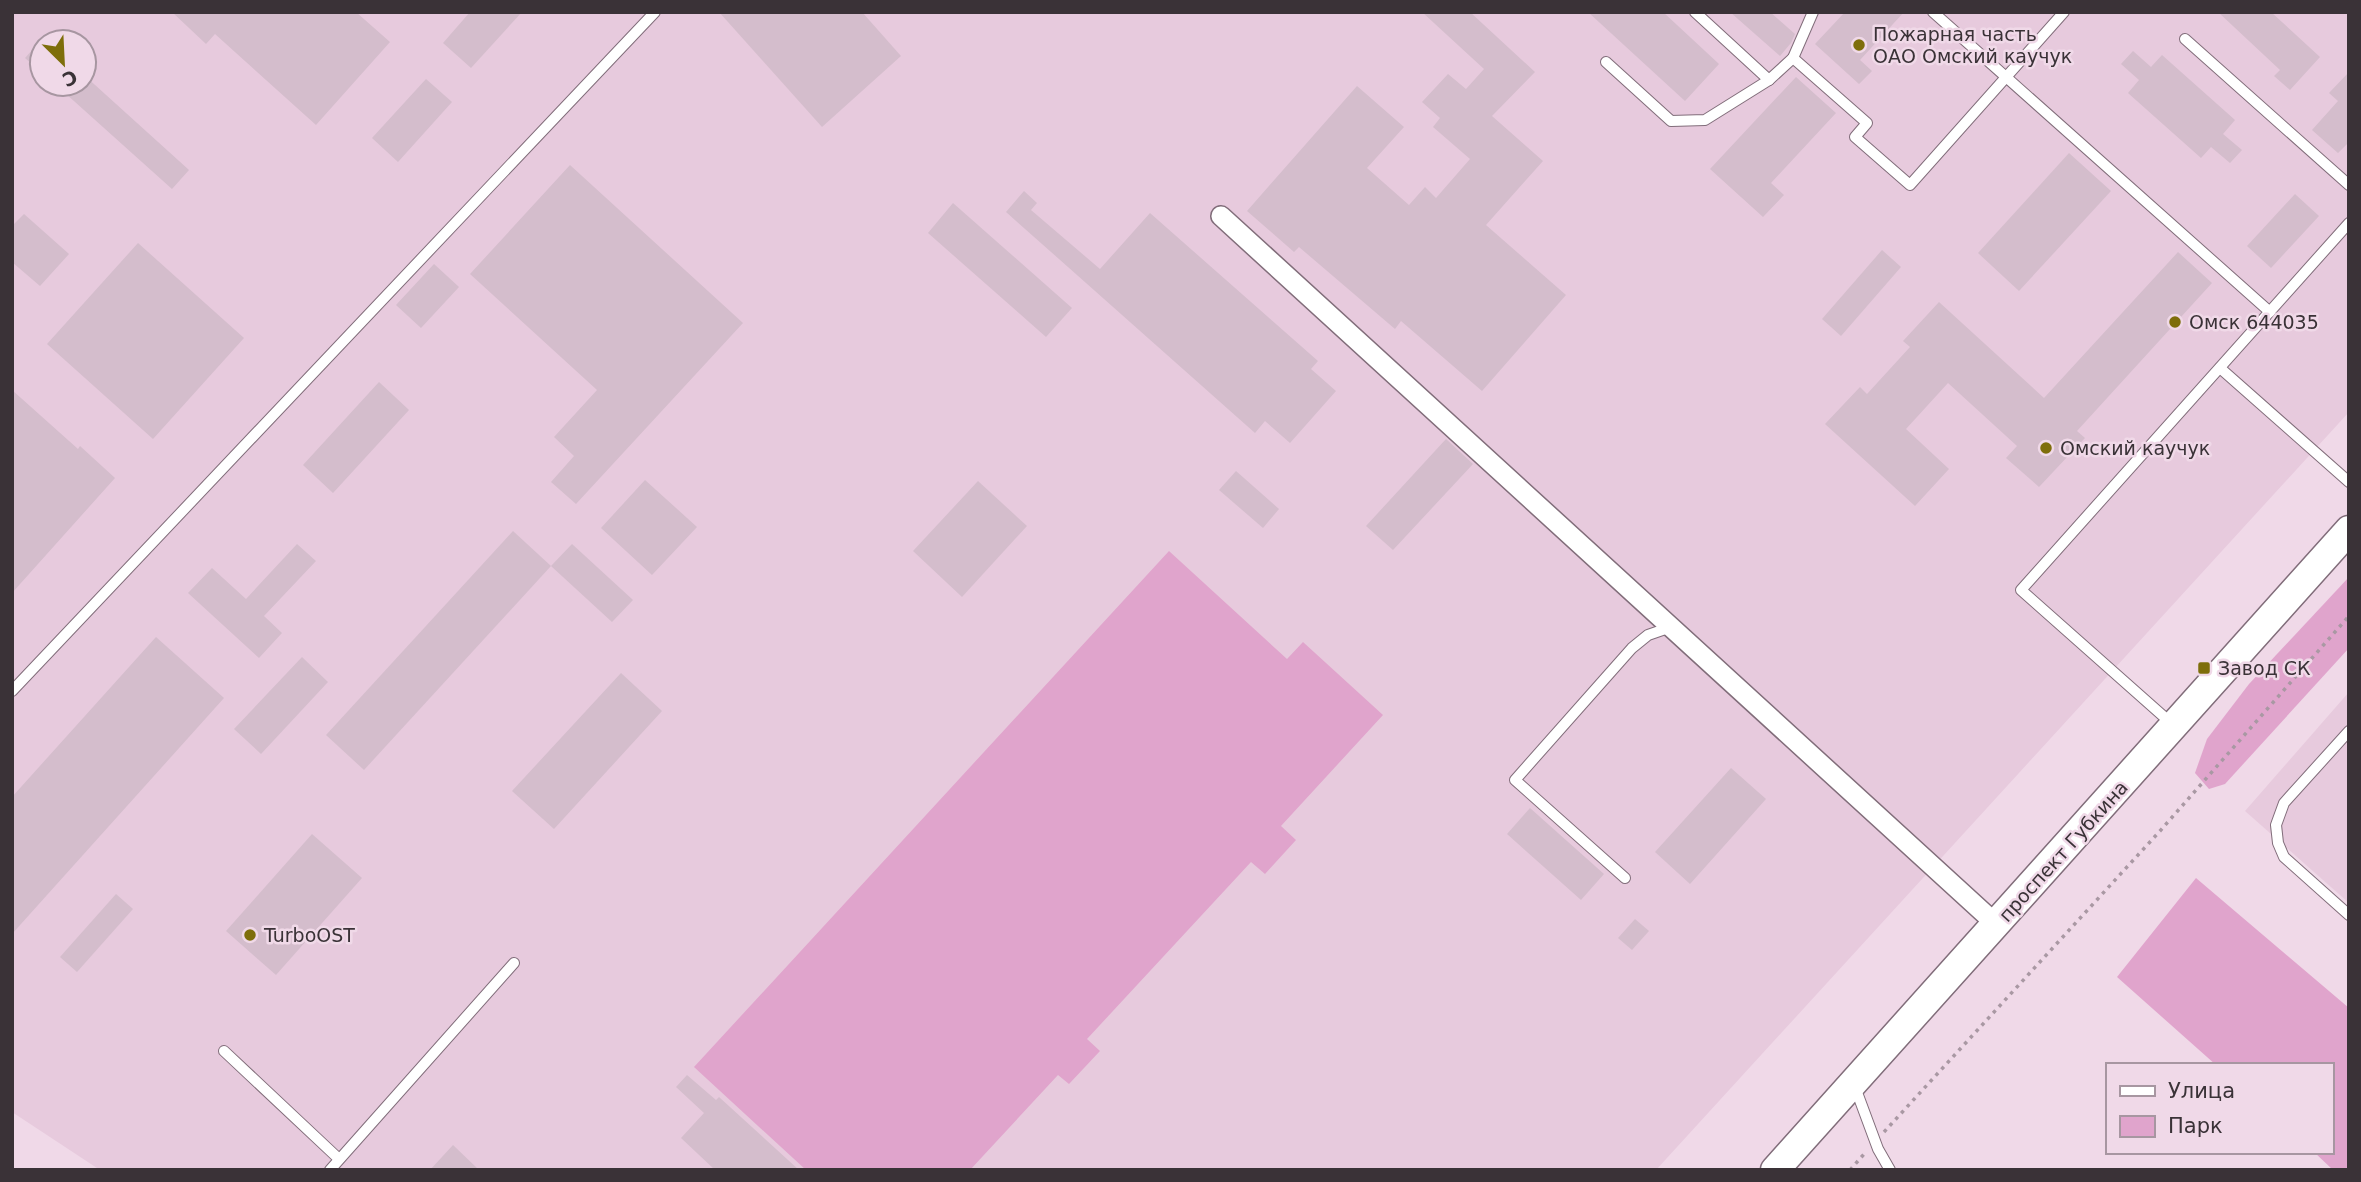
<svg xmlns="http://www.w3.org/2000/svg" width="2361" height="1182" font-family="'DejaVu Sans',sans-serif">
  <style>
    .built { fill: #e7cadd; fill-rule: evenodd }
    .green { fill: #e0a4cc }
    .building { fill: #d4bdcc }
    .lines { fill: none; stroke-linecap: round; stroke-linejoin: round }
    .service-casing { stroke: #816d7a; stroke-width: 12 }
    .minor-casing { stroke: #816d7a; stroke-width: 22 }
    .secondary-casing { stroke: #816d7a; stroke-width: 31 }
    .path { stroke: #a998a3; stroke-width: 3.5; stroke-dasharray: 3.5 5; stroke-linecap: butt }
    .service { stroke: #fff; stroke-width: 10 }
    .minor { stroke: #fff; stroke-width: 19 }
    .secondary { stroke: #fff; stroke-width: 28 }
    .poi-dot { fill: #7e6e0b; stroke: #f0d9e8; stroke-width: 2.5 }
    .labels { text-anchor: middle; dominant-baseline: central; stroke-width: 5; stroke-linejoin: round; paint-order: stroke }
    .poi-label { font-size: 19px; fill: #3a3237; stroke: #f0d9e8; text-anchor: start }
    .street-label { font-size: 19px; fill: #3a3237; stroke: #f0d9e8 }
  </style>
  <rect width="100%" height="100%" fill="#f0d9e8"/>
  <g class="built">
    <path d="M12,12H2349V412L1656,1170H100L12,1112ZM42,42H84V84H42Z"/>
    <polygon points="2349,692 2349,903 2245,811"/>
  </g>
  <g class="green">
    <polygon points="1169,551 1287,659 1303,642 1383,715 1281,826 1296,840 1265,874 1251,862 1087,1039 1100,1051 1069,1084 1058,1075 970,1170 806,1170 694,1067"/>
    <polygon points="2349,577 2349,648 2225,784 2209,789 2195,773 2207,739 2249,684"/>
    <polygon points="2196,878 2349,1008 2349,1170 2333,1170 2314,1152 2331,1152 2331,1065 2216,1065 2117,977"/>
  </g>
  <g class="building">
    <polygon points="172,12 356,12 390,42 316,125 215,34 206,44"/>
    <polygon points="470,12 522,12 471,68 443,43"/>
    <polygon points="719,12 862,12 901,56 822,127"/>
    <polygon points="1422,12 1470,12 1535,72 1492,116 1543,161 1486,225 1566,295 1482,391 1401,321 1395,329 1299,247 1294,252 1247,211 1357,86 1404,127 1367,168 1409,205 1425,187 1436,198 1470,159 1433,127 1440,118 1422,102 1448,74 1466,89 1484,69"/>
    <polygon points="1588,12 1663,12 1719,64 1685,101"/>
    <polygon points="1730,12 1770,12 1795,34 1791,43 1780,56"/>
    <polygon points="1845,12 1904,12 1860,60 1872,71 1859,84 1815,44"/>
    <polygon points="2218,12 2271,12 2320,57 2290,90 2274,76 2280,70"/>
    <polygon points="42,39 42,73 25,58"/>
    <polygon points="2133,51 2151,67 2162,55 2235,120 2223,134 2242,150 2230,163 2211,147 2201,158 2128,93 2139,80 2121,64"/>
    <polygon points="2349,72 2349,142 2338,153 2312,130 2338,101 2329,93"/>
    <polygon points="84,75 189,170 172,189 55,84 84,84"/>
    <polygon points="1796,77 1836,113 1771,183 1784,195 1763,217 1710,169"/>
    <polygon points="426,79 452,102 398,162 372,138"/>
    <polygon points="2069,153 2111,191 2019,291 1978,253"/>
    <polygon points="570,165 743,323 576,504 551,482 574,456 554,437 597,390 470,274"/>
    <polygon points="1024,191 1037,203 1031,210 1100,269 1150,213 1318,361 1311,369 1336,391 1290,443 1265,421 1255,433 1006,212"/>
    <polygon points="2295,194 2319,216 2271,268 2247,246"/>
    <polygon points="953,203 1072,308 1046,337 928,233"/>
    <polygon points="24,214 69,254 40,286 12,262 12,226"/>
    <polygon points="138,243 244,338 153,439 47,344"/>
    <polygon points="1882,250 1901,267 1841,336 1822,319"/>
    <polygon points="2178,252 2212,283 2077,431 2085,438 2039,487 2006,458 2017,446 1948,383 1906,429 1949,469 1915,506 1825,424 1860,387 1867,394 1910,347 1903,341 1939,302 2044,398"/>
    <polygon points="434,264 459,287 421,328 396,305"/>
    <polygon points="379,382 409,410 333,493 303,465"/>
    <polygon points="12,390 78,449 80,446 115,478 12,593"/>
    <polygon points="1446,439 1473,464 1393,550 1366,526"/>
    <polygon points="1236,471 1279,509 1263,528 1219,490"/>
    <polygon points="645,480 697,527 652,575 601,528"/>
    <polygon points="978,481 1027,526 962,597 913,551"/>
    <polygon points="513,531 551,566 364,770 326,735"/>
    <polygon points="297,544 316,561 264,616 282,633 259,658 188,593 212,568 246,599"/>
    <polygon points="572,544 633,600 612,622 551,566"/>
    <polygon points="156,637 224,698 12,934 12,797"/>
    <polygon points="302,657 328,682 261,754 234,729"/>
    <polygon points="621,673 662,711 554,829 512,791"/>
    <polygon points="1731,768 1766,799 1690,884 1655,852"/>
    <polygon points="1530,808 1604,874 1581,900 1507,834"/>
    <polygon points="312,834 362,878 276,975 226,931"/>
    <polygon points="116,894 133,909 77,972 60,957"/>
    <polygon points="1635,919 1649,931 1632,950 1618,938"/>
    <polygon points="687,1075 716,1100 719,1097 799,1170 715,1170 681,1138 704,1113 676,1087"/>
    <polygon points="453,1145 479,1170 430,1170"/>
  </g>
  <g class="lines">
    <defs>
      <g id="service">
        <polyline points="1695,12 1769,80"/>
        <polyline points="1933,12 2270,312"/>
        <polyline points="2185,39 2349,185"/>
        <polyline points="1793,58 1813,12"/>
        <polyline points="1606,62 1671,121 1705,120 1769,80 1793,58 1867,123 1855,137 1910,185 2064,12"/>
        <polyline points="2220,368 2349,482"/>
        <polyline points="12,691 655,12"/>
        <polyline points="2171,723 2021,590 2349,223"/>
        <polyline points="2349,731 2284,803 2276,825 2278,843 2284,857 2349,915"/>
        <polyline points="1625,878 1515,780 1632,648 1648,635 1671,627"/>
        <polyline points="224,1051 339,1159"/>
        <polyline points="1855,1087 1878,1149 1890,1170"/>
        <polyline points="330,1170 514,963"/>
      </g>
      <polyline id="minor" points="1221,216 1997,925"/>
      <polyline id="secondary" points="1775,1170 2349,530"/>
    </defs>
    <use href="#service" class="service-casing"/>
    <use href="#minor" class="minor-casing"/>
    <use href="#secondary" class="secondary-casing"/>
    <g class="path">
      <polyline points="1884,1132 2160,831 2349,616"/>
      <polyline points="1850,1170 1865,1153"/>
    </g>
    <use href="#service" class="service"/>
    <use href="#minor" class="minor"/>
    <use href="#secondary" class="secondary"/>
  </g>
  <g class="poi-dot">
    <circle cx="1859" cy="45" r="7"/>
    <circle cx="2175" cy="322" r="7"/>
    <circle cx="2046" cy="448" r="7"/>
    <rect x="2197" y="661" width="14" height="14" rx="3.5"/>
    <circle cx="250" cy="935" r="7"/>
  </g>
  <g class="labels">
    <g class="poi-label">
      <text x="1873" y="34">Пожарная часть<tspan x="1873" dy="22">ОАО Омский каучук</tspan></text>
      <text x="2189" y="322">Омск 644035</text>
      <text x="2060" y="448">Омский каучук</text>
      <text x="2218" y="668">Завод СК</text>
      <text x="264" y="935">TurboOST</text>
    </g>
    <g class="street-label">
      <text transform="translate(2063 851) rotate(-48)">проспект Губкина</text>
    </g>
  </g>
  <rect width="2361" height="1182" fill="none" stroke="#3a3237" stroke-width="28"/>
  <rect x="2106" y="1063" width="228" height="91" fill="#f0d9e8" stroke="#a796a1" stroke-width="2"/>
  <rect x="2120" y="1086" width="35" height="10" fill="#ffffff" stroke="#a796a1" stroke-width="2"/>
  <text x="2168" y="1098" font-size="21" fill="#3a3237">Улица</text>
  <rect x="2120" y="1116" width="35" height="21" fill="#e0a4cc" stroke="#a796a1" stroke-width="2"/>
  <text x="2168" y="1133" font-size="21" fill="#3a3237">Парк</text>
  <g transform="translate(63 63) rotate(156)"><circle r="33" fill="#f0d9e8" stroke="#a796a1" stroke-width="2"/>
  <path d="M0-5L12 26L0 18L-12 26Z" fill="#7e6e0b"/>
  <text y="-10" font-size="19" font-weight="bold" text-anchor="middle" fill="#3a3237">С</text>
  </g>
</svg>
